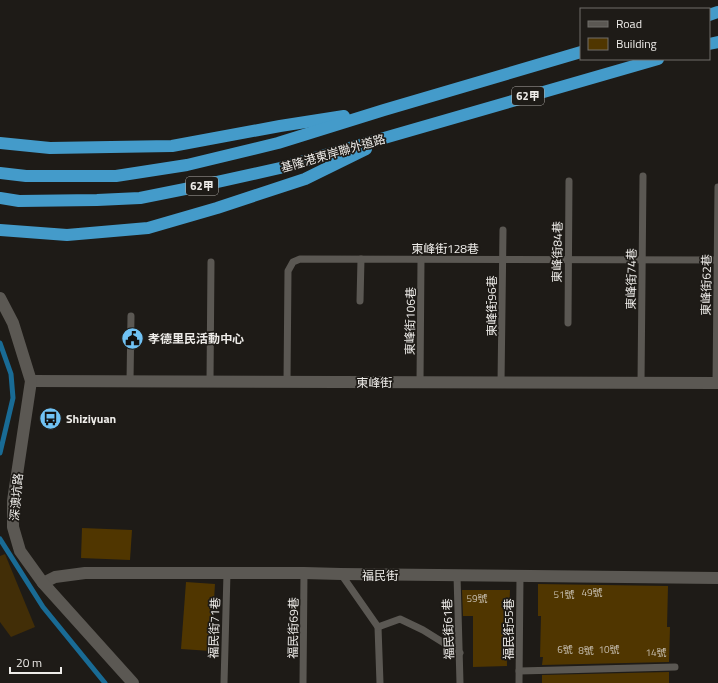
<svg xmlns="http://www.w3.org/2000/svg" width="718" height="683" font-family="'Titillium Web','Noto Sans TC',sans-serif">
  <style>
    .green { fill: #422e07 }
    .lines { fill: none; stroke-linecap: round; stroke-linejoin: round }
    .stream { stroke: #196b95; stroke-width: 5 }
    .building { fill: #503600 }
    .service { stroke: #5b5853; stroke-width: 7 }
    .minor { stroke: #5b5853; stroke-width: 12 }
    .tertiary { stroke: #5b5853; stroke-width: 12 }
    .trunk { stroke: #449bca; stroke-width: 12 }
    .labels { text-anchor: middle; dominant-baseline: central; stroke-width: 3.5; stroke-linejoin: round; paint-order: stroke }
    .number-label { font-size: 10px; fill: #c6beaf }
    .shield { fill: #1e1b17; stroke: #b0adaa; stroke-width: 1 }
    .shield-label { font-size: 11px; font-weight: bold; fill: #eeece9 }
    .street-label { font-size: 12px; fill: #eeece9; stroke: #1e1b17 }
    .poi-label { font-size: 12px; font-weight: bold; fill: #eeece9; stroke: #1e1b17; text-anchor: start }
  </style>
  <rect width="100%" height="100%" fill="#1e1b17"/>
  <polygon class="green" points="5,554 35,627 11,637 0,622 0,556"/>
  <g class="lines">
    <g class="stream">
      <polyline points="0,343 11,374 13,398 0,453"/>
      <polyline points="0,539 43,607 105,683"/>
    </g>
  </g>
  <g class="building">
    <polygon points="82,528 132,530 130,560 81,558"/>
    <polygon points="186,582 215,584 211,651 181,649"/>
    <polygon points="538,584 668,586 667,627 670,627 669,662 542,665 543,657 540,657 541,616 538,616"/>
    <polygon points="462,590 510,590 509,616 506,616 507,666 473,667 473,616 463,616"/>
    <polygon points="669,672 669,683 542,683 542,675"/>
  </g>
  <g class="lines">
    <g class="service">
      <polyline points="360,301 361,259"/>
      <polyline points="568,323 569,181"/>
      <polyline points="130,381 131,316"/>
      <polyline points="210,381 211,262"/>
      <polyline points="287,382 288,271 293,262 300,259 718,260"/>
      <polyline points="420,382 421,259"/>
      <polyline points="501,383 503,230"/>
      <polyline points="641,383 643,176"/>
      <polyline points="716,383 718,187"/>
      <polyline points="341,574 378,627 380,683"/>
      <polyline points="457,575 460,683"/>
      <polyline points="378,627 400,619 423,630 460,653"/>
      <polyline points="519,671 675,667"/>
      <polyline points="224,683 227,573"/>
      <polyline points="303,683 304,573"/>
      <polyline points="519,683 520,576"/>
    </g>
    <g class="minor">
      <polyline points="31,381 718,383"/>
      <polyline points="43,583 55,577 85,573 304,573 341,574 718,578"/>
    </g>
    <polyline class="tertiary" points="0,298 13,323 31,381 13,501 13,527 20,551 43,583 133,683"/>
    <g class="trunk">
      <polyline points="709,15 718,12"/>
      <polyline points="709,44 718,42"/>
      <polyline points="0,143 50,148 172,146 280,126 344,116"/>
      <polyline points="0,173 26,176 116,176 187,165 278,143 384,110 581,52"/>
      <polyline points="0,198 19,201 97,200 140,198 190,188 280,168 658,59"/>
      <polyline points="0,230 67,235 148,228 217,208 305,179 366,149"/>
    </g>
  </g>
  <defs>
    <symbol id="civic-disc" viewBox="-11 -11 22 22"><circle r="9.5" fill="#70c2f4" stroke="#1e1b17"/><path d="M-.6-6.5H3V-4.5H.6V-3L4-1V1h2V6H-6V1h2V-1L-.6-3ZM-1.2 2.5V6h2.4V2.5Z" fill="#111"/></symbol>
    <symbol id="bus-disc" viewBox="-11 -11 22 22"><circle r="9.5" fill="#70c2f4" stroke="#1e1b17"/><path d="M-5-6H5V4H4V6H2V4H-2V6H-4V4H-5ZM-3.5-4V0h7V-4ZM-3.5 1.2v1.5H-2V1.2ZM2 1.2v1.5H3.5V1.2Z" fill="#111"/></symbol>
  </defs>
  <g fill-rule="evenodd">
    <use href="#civic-disc" x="120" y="326" width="25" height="25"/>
    <use href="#bus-disc" x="38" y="406" width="25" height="25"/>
  </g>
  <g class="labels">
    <g class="number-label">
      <text x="592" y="592">49號</text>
      <text x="564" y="594">51號</text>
      <text x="477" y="598">59號</text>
      <text x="565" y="649">6號</text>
      <text x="609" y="649">10號</text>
      <text x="586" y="650">8號</text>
      <text x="656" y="652">14號</text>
    </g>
    <g class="shield">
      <rect x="512" y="87" width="32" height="18" rx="3"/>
      <rect x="186" y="177" width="32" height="18" rx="3"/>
    </g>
    <g class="shield-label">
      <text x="528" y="96">62甲</text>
      <text x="202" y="186">62甲</text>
    </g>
    <g class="street-label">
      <text transform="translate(333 153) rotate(-16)">基隆港東岸聯外道路</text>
      <text x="445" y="248">東峰街128巷</text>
      <text transform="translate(557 252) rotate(-89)">東峰街84巷</text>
      <text transform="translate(631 279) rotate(-89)">東峰街74巷</text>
      <text transform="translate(706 285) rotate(-89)">東峰街62巷</text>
      <text transform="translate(491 306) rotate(-90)">東峰街96巷</text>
      <text transform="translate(410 321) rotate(-89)">東峰街106巷</text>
      <text x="374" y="382">東峰街</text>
      <text transform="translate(16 497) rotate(-85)">深澳坑路</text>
      <text x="380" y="575">福民街</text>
      <text transform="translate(214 628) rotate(-88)">福民街71巷</text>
      <text transform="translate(293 628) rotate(-89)">福民街69巷</text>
      <text transform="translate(448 629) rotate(-92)">福民街61巷</text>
      <text transform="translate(508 629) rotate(-90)">福民街55巷</text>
    </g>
    <g class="poi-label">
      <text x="148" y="338">孝德里民活動中心</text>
      <text x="66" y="418">Shiziyuan</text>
    </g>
  </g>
  <rect x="580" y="8" width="130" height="52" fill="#1e1b17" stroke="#716f6b"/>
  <rect x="588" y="21" width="20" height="6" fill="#5b5853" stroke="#716f6b"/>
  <text x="616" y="28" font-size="12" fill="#eeece9">Road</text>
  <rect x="588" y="38" width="20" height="12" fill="#503600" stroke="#716f6b"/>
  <text x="616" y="48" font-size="12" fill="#eeece9">Building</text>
  <path d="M10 667v6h51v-6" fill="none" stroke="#eeece9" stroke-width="2"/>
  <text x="16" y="667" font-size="12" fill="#eeece9" stroke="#1e1b17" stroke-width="3" paint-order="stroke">20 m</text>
</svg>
